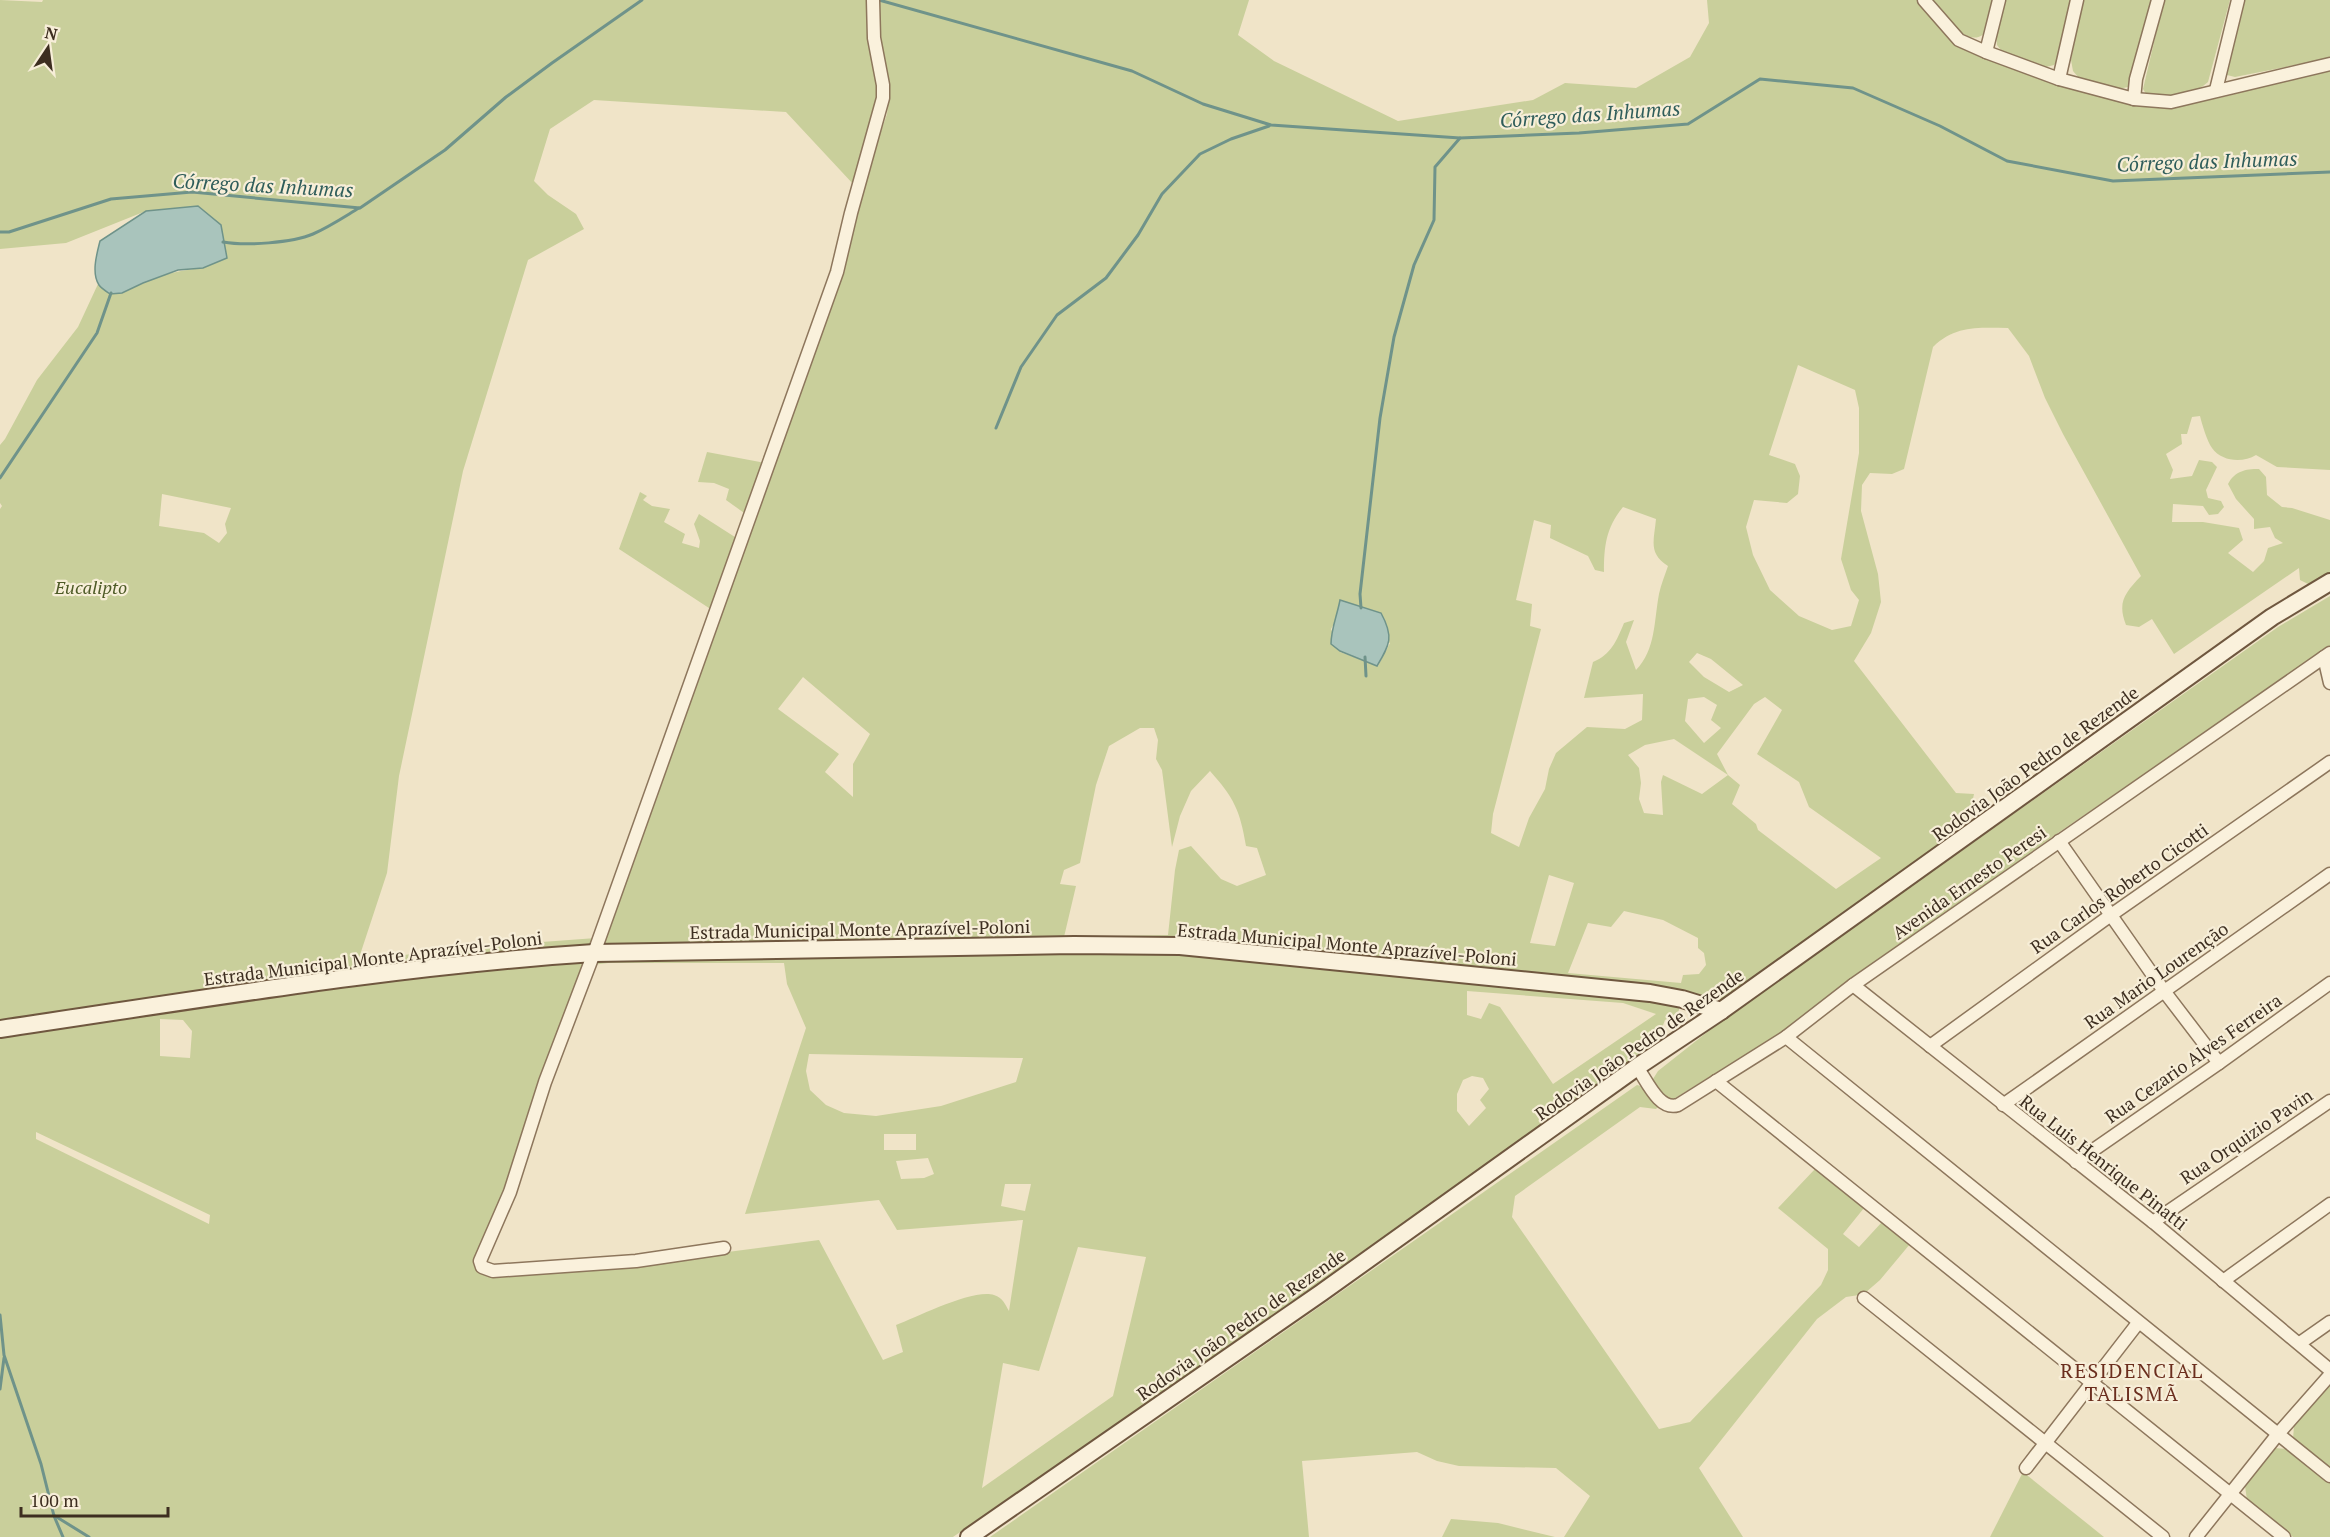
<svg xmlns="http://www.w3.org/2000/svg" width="2330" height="1537" font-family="'PT Serif',serif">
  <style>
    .green { fill: #c9cf9b; fill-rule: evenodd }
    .water { fill: #a9c4bc; stroke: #6f938a; stroke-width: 1.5 }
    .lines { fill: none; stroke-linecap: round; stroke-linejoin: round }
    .stream { stroke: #6f938a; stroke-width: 3 }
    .street-casing { stroke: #8d765c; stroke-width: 15 }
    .secondary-casing { stroke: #6f573f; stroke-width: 20 }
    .street { stroke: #faf1dc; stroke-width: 12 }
    .secondary { stroke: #faf1dc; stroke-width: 16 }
    .labels { text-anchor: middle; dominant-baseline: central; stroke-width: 4.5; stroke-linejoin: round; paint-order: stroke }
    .park-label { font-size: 18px; font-style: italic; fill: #4d5a26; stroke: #f7eed8 }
    .street-label { font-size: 18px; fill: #3d2e20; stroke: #f7eed8 }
    .water-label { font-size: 20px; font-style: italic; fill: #2f5d5a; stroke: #f7eed8 }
    .neighbourhood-label { font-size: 20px; letter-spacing: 1.5px; fill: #6b2e1e; stroke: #f7eed8 }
  </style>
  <rect width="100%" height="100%" fill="#f0e4c8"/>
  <g class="green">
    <path d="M0,0L42,2L43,0H868L880,85L854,185L786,112L594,100L550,129L534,181L548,195L576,214L584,229L528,260L463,471L399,776L387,873L358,961L458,948L596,938L593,948L0,1024V509L2,506L0,503V445L5,439L37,380L78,327L98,284L110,294C122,293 131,288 142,283C162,274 182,270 203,268L146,211L66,243L0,249ZM162,494L231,508L225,524L227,533L219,543L204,533L159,526Z"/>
    <path d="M879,0H1249L1238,35L1274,61L1398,121L1533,100L1565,83L1636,88L1690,57L1709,23L1707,0H1919L1957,42L1984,58L2059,85L2133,105L2172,106L2219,98L2330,70V470L2277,467L2256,455C2243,463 2222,462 2212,448C2207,441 2202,424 2200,416L2192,417L2187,434H2181L2182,444L2166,454L2173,470L2170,479L2192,476L2199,460L2212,462L2217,467L2206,490L2208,498L2221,501L2224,507L2218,514L2209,515L2203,506L2173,504L2172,522H2203L2239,528L2243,540L2228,553L2253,572L2264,561L2268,548L2283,543L2275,538L2270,527L2254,529V519L2236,499L2228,484C2235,471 2245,469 2259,469L2266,477L2267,495L2282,507L2292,508L2330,520V576L2312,586L2300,580L2299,568L2174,654L2152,619L2139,627L2126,625C2117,602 2125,593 2141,576L2063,434L2045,398L2029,356L2008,328C1978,328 1956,325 1933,347L1904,469L1892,474L1870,473L1862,485L1861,511L1878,574L1881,602L1871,633L1854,661L1956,793L1974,794C1970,812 1969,825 1947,828L1943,832L1942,846L1724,1003L1179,943L604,946V938L887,114L889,97L879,36ZM1798,365L1855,390L1859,408V453L1841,559L1851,590L1859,600L1851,626L1832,630L1799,616L1770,590L1753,555L1746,527L1754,500L1787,503L1798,494L1800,476L1795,464L1769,455ZM1623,507L1656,519C1654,541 1648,553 1668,566C1665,575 1661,584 1659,594C1654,620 1656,650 1636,670L1626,642L1634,620L1624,623C1617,640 1611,655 1593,662L1584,698L1643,694L1642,720L1625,729L1587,727L1556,753L1549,769L1545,789L1529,818L1519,847L1491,833L1493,814L1541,629L1530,626L1532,604L1516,600L1534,520L1551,525L1550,538L1588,556L1595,570L1604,572C1604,546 1606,528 1623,507ZM1337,618L1390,643L1378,666L1340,652L1331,629ZM1697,653L1711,659L1743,685L1729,692L1704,677L1689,662ZM803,677L870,734L853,764V797L825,772L839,754L778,709ZM1704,697L1717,705L1711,720L1721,728L1704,743L1685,721L1688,699ZM1765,697L1782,710L1757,754L1799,782L1809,807L1881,858L1836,889L1758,830L1756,824L1732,804L1740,785L1728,775L1717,754L1754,704ZM1140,728H1154L1158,740L1156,759L1162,770L1172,847L1180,816L1191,791L1210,771C1234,798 1240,810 1246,846L1257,848L1266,875L1237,886L1221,879L1191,846L1179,850L1175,870L1168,935L1064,937L1076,886L1060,884L1064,870L1080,863L1096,785L1109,746ZM1674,739L1728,775L1702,794L1663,775L1661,782L1663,815L1644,813L1639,799L1641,783L1639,768L1628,755L1645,745ZM1549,875L1574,883L1555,946L1530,943ZM1624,911L1663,920L1698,938V948L1704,953L1706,965L1699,974L1683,975L1681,983L1568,973L1588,923L1611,927Z"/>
    <path d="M1932,0H1994C1992,9 1992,20 1988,28C1974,56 1939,15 1932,0Z"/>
    <polygon points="2004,0 2073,0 2060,56 2054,65 2046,67 2003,53 1997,45 1996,34"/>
    <polygon points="2083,0 2154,0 2132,78 2128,87 2118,89 2079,78 2073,71 2071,60"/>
    <path d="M2164,0H2230L2208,82C2192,97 2166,97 2146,94L2143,89Z"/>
    <polygon points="2242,0 2330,0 2330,58 2235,77 2227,75 2225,70"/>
    <polygon points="707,452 766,463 747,515 726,500 729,489 714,483 698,482"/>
    <polygon points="640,492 647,496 643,500 652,506 670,509 664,522 685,534 682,543 699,548 700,541 694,524 699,514 738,539 712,610 619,549"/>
    <path d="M2330,596V647L2055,835L1784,1031L1672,1100C1661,1099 1657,1088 1653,1079L1658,1071L1725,1018L2278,627Z"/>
    <path d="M1181,949L1681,1003L1678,1013L1665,1020L1655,1046L1316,1286L953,1537H0V1032L283,991L579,959L584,965L530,1114L479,1266L636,1264L819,1240L883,1360L903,1352L896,1325C917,1317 974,1288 994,1295C1003,1298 1005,1304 1009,1311L1023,1220L897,1230L879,1200L745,1214L806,1028L787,984L784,963H608L592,965L596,958ZM1467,991L1623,1003L1656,1014L1553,1084L1500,1007L1489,1003L1481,1019L1467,1015ZM160,1019L183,1020L192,1031L190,1058L160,1056ZM809,1054L1022,1058H1023L1016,1082L941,1106L876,1116L844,1113L826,1105L810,1090L806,1071ZM1472,1076L1483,1078L1489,1089L1480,1100L1486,1108L1469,1126L1457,1111V1094L1463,1080ZM36,1132L210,1215L209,1224L36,1139ZM884,1134H916V1150H884ZM928,1158L934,1174L924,1178L901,1179L896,1161ZM1005,1184H1031L1025,1211L1001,1206ZM1078,1247L1146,1257L1113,1396L982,1488L1003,1363L1039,1371Z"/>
    <polygon points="1637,1085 1644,1087 1660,1105 1656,1109 1640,1107 1515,1196 1512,1217 1659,1429 1690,1422 1821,1285 1828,1270 1828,1249 1778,1208 1815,1169 1864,1208 1843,1234 1859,1247 1882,1222 1910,1244 1880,1280 1865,1293 1862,1292 1859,1295 1846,1297 1817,1319 1699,1468 1743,1537 1564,1537 1590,1496 1556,1468 1459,1466 1437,1461 1417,1452 1302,1461 1309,1537 990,1537"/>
    <polygon points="2330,1383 2330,1468 2293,1439 2294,1426"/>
    <polygon points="2274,1448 2287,1449 2330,1483 2330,1537 2293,1537 2247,1500 2245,1486"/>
    <polygon points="2023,1472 2104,1537 1990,1537"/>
    <polygon points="1451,1519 1498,1523 1555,1537 1442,1537"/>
  </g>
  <g class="water">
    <path d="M198,206L221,225L227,258L203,268L178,270L143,283L122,293L110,294C107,292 101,288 99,285C91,273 97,253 100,241L146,211Z"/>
    <path d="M1340,600L1381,613C1394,637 1390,644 1377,666L1340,651L1331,644C1331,629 1337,616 1340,600Z"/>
  </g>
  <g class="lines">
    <g class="stream">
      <polyline points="879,0 1132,71 1203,104 1271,125 1460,138 1579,133 1688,124 1760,79 1853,88 1940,126 2007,161 2113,181 2330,172"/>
      <polyline points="0,232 9,232 111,199 192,192 360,208 445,150 506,97 552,63 642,0"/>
      <path d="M223,242C246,246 292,243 313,234C329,227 344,217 359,208"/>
      <polyline points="996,428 1021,367 1057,315 1106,278 1138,235 1162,194 1200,154 1231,139 1269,126"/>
      <polyline points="0,478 97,333 111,293"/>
      <polyline points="1361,608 1360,594 1380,418 1394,337 1414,265 1434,220 1435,167 1460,138"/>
      <polyline points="1365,657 1366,676"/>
      <polyline points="0,1315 4,1355 41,1464 54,1516 63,1537"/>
      <polyline points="0,1389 4,1358"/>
      <polyline points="55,1516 89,1537"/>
    </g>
    <defs>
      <g id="street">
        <polyline points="1924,0 1959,40 1986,52 2059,79 2134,99 2171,102 2330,64"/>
        <polyline points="1986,52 1999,0"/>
        <polyline points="2059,79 2077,0"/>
        <polyline points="2216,90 2238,0"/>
        <polyline points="2134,99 2136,79 2158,0"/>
        <polyline points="2324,657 2330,683"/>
        <polyline points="2059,841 2164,991 2219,1063"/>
        <polyline points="1853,985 2153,1222 2330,1370"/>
        <polyline points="1786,1037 2330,1476"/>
        <polyline points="1930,1046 2111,915 2330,762"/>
        <path d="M1637,1067C1647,1081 1659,1111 1678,1105L1786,1037L1853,985L2330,653"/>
        <polyline points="1716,1081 2284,1537"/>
        <polyline points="2003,1105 2330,874"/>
        <polyline points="2076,1162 2219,1063 2330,983"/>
        <polyline points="2153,1222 2330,1101"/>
        <polyline points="724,1248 636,1261 493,1271 482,1267 480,1261 510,1192 545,1082 594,953 837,272 851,213 883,98 883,85 874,38 873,0"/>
        <polyline points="2223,1281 2330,1204"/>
        <polyline points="1864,1298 2163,1537"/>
        <polyline points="2300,1343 2330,1322"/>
        <polyline points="2026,1468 2138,1323"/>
        <polyline points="2196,1537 2278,1434 2330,1375"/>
      </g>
      <g id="secondary">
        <path d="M0,1029C197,1000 395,966 594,953L1074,945L1180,946L1650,993L1682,999L1721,1011"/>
        <polyline points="969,1537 1321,1293 1637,1067 1721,1011 2272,617 2330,582"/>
      </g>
    </defs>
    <use href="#street" class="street-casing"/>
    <use href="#secondary" class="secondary-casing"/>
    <use href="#street" class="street"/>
    <use href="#secondary" class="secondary"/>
  </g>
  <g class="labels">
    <g class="park-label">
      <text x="91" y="587">Eucalipto</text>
    </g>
    <g class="street-label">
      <text transform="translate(2035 763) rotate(-36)">Rodovia João Pedro de Rezende</text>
      <text transform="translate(1969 882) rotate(-35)">Avenida Ernesto Peresi</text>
      <text transform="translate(2119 888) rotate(-35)">Rua Carlos Roberto Cicotti</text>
      <text transform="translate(860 929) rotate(-1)">Estrada Municipal Monte Aprazível-Poloni</text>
      <text transform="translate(1347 944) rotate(5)">Estrada Municipal Monte Aprazível-Poloni</text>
      <text transform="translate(373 958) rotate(-7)">Estrada Municipal Monte Aprazível-Poloni</text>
      <text transform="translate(2156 975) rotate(-35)">Rua Mario Lourenção</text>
      <text transform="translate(1639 1044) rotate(-35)">Rodovia João Pedro de Rezende</text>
      <text transform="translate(2193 1058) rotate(-35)">Rua Cezario Alves Ferreira</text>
      <text transform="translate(2246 1136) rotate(-34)">Rua Orquizio Pavin</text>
      <text transform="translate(2104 1162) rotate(38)">Rua Luis Henrique Pinatti</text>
      <text transform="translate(1241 1324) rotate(-35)">Rodovia João Pedro de Rezende</text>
    </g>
    <g class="water-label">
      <text transform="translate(1590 114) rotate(-4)">Córrego das Inhumas</text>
      <text transform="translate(2207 161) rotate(-2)">Córrego das Inhumas</text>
      <text transform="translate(263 185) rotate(3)">Córrego das Inhumas</text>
    </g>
    <g class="neighbourhood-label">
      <text x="2132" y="1370">RESIDENCIAL<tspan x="2132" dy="23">TALISMÃ</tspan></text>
    </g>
  </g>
  <g transform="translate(48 48) rotate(13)" stroke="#f7eed8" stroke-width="4.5" paint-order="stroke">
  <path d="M0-4.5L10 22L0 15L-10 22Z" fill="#3d2e20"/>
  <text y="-9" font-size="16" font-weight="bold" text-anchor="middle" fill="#3d2e20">N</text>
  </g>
  <path d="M21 1507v9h147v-9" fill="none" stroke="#3d2e20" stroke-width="3"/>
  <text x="30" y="1507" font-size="18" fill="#3d2e20" stroke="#f7eed8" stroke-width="4.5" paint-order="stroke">100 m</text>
</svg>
